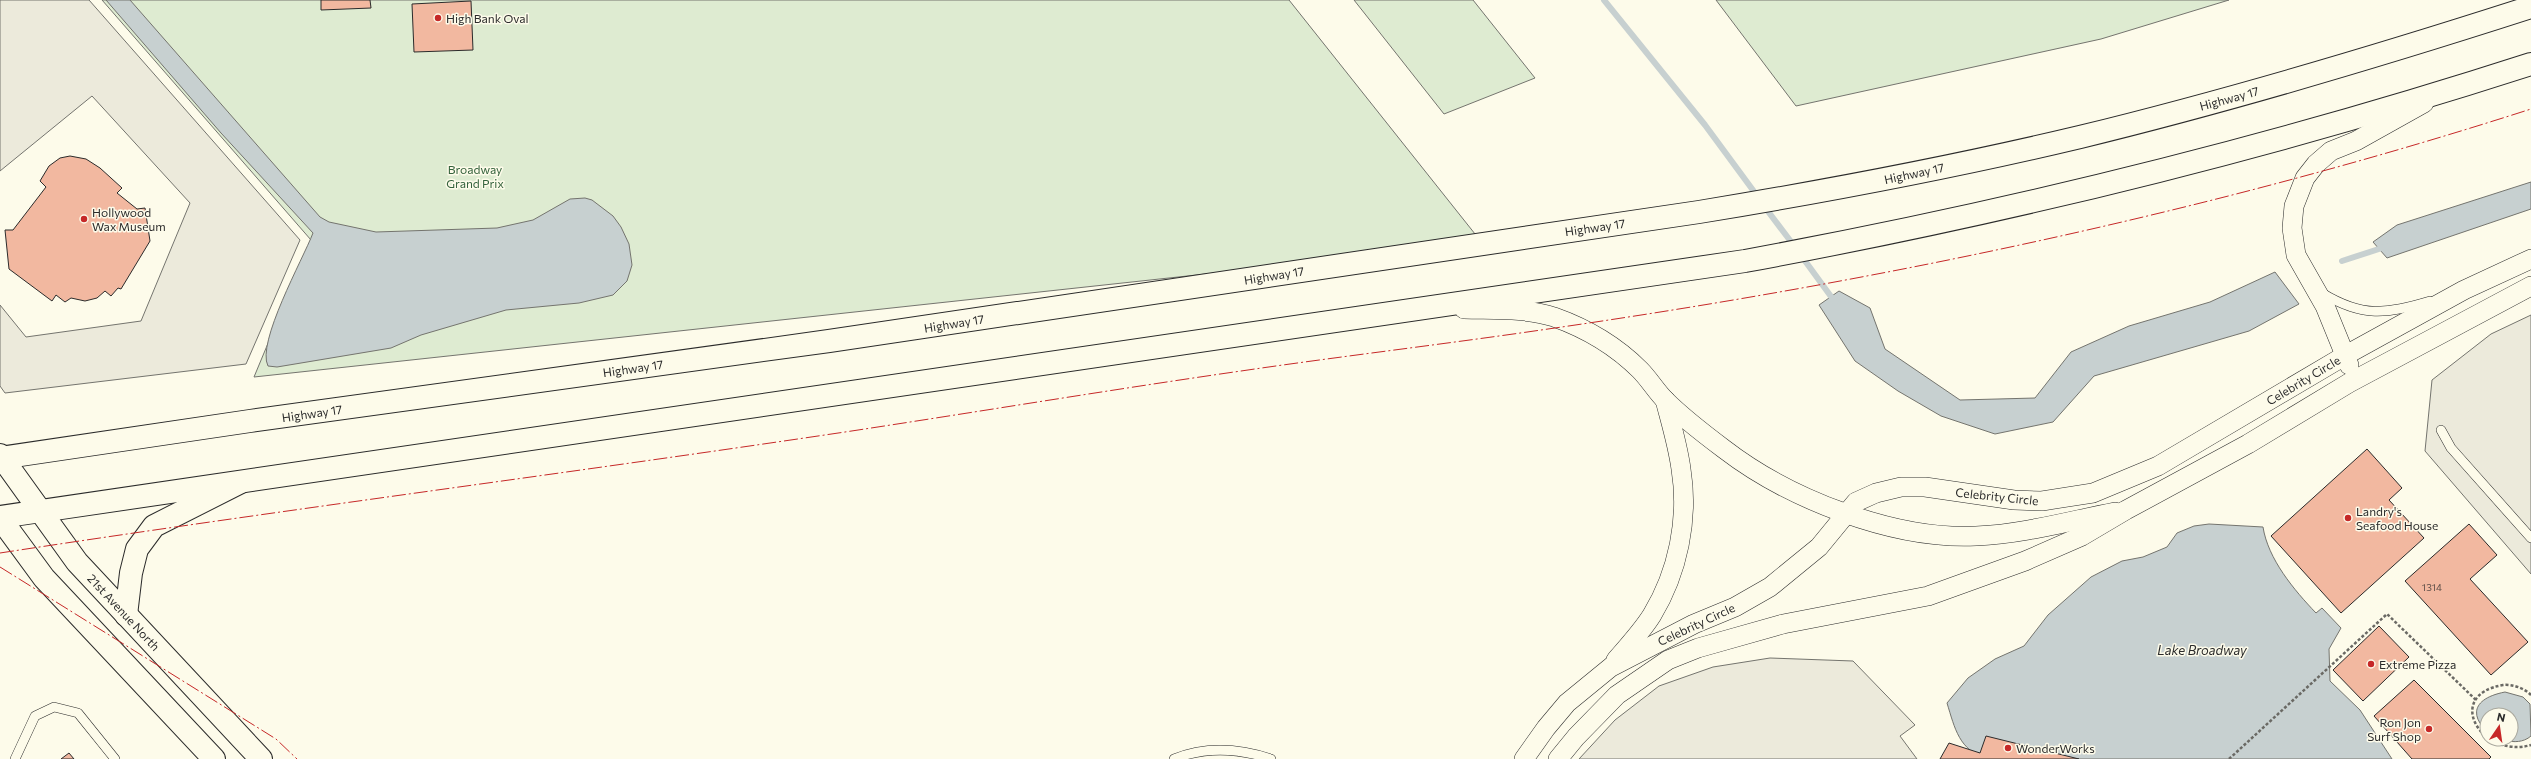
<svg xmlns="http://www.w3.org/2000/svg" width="2531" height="759" font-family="Commissioner,sans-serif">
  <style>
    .green { fill: #deebd1; stroke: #74746e }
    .parking { fill: #eceadb; stroke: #74746e }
    .water { fill: #c7d0d0; stroke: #74746e; fill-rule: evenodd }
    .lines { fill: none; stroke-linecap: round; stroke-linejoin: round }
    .stream { stroke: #c7d0d0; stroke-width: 6 }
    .building { fill: #f2b8a0; stroke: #2b2b2b }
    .lane-casing { stroke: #2b2b2b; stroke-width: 10 }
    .street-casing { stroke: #2b2b2b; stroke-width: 20 }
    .secondary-casing { stroke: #2b2b2b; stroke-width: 24 }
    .highway-casing { stroke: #2b2b2b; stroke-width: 24 }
    .path { stroke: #6a6964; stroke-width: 2.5; stroke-dasharray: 3 2; stroke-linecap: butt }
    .lane { stroke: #fdfbea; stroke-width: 9 }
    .street { stroke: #fdfbea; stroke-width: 19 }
    .secondary { stroke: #fdfbea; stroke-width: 22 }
    .highway { stroke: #fdfbea; stroke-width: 22 }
    .power { stroke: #c62828; stroke-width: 1; stroke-dasharray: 14 3 2 3; stroke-linecap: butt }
    .poi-dot { fill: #c62828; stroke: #fdfbea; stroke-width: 1.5 }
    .labels { text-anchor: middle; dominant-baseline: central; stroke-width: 3; stroke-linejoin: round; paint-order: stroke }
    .number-label { font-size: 10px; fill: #5d4e48 }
    .poi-label { font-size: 12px; fill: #2b2b2b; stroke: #fdfbea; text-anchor: start }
    .street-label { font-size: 12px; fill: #2b2b2b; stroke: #fdfbea }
    .park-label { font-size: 12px; fill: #34623c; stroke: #fdfbea }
    .water-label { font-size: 13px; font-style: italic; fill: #2b2b2b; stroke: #fdfbea }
  </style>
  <rect width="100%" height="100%" fill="#fdfbea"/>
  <g class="green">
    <polygon points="102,0 1289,0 1483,244 254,377 311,240"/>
    <polygon points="1354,0 1473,0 1535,78 1444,114"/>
    <polygon points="1716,0 2229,0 2101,39 1796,106"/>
  </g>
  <g class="parking">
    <polygon points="0,0 89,0 300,240 246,364 5,393 0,386 0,305 26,337 141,321 190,203 92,96 0,171"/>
    <polygon points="2531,315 2531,574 2425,451 2432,380 2491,334"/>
    <polygon points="1770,658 1853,661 1915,725 1900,736 1917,759 1579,759 1615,720 1659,686 1713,667"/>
  </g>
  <g class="water">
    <path d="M106,0H130L320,217L329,222L376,232L497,228L533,220L570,199L585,198L592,200L613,216L621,227L629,244L632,265L627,281L613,295L579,303L506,310L421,335L391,348L277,367L268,366C256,343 303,259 313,233L221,133Z"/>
    <polygon points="2531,182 2531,209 2387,258 2373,242 2397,225"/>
    <polygon points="2275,272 2299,304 2249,331 2094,376 2053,422 1995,434 1941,416 1898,391 1855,361 1819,305 1839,291 1870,308 1885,349 1960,400 2035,398 2071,352 2129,326 2210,302"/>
    <path d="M2209,524L2263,527C2268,559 2294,590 2316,613L2322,608L2341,628L2329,649L2330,681L2360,710L2392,759H1987C1959,750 1955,729 1947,703L1968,678L1995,659L2024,646L2048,615L2091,577L2122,561L2143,557L2167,547L2177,533L2194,526Z"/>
    <path d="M2505,692L2523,697L2530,704L2531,736C2505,759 2439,705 2505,692ZM2487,715H2511V739H2487Z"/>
  </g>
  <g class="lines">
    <g class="stream">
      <polyline points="1604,0 1705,125 1758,197"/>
      <polyline points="1764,206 1795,247"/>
      <polyline points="1800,254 1835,302"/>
      <polyline points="2342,261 2388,246"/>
    </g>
  </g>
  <g class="building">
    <polygon points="321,0 370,0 371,8 321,10"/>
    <polygon points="471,1 473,50 414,52 412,4"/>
    <polygon points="70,156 86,159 100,168 122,188 117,193 137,209 145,208 150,241 121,289 118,288 111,296 105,291 97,298 85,301 71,298 65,302 56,295 52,301 9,269 5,230 13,230 46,187 40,181 49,166 60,158"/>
    <polygon points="2367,449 2402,488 2389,500 2424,538 2341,613 2271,536"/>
    <polygon points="2469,524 2497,555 2470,579 2528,642 2491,675 2405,581"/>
    <polygon points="2379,626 2409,657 2363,701 2333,670"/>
    <polygon points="2414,680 2491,757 2489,759 2412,759 2374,716"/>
    <polygon points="1986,736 2079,759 1940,759 1949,743 1980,753"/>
    <polygon points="69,753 74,759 61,759"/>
  </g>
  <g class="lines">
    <defs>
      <g id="lane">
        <path d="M2322,293C2363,318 2386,314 2430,301"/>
        <polyline points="2441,430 2451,448 2531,538"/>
        <polyline points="15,759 35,716 54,707 78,713 115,759"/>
        <path d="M1174,759C1206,746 1238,748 1271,759"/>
      </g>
      <g id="street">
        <path d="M1464,309C1493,310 1526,308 1554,317C1585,328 1616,346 1640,370C1649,379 1656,391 1665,400C1683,418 1704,434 1724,449C1789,499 1894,540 1976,536C2023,534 2069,521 2115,512"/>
        <polyline points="2349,365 2325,306 2296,255 2292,228 2294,206 2305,178 2316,164 2331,151 2356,141 2424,103"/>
        <path d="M1616,660C1628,646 1642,631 1652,615C1678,572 1689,519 1681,469C1678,446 1671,423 1665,400"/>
        <polyline points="1524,759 1546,728 1567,703 1611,667 1694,624 1735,607 1770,587 1819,547 1856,502 1876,493 1901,487 1925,487 2014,500 2042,501 2093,493 2158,466 2346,355 2464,290 2531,259"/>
        <polyline points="1558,759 1576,737 1617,695 1668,660 1698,648 1783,624 1928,596 2025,561 2082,536 2126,510 2248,444 2349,383 2531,286"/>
      </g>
      <g id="secondary">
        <polyline points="0,455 77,562 261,759"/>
        <polyline points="0,518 44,578 214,759"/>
        <polyline points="126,615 131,573 137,549 154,526 241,482"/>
      </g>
      <g id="highway">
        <path d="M0,458L250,421L829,341L1699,212C1827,191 1954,167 2080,137C2232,100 2382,55 2531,7"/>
        <path d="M0,517L1745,261C2011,212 2274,147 2531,64"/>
      </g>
    </defs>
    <use href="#lane" class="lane-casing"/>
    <use href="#street" class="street-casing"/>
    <use href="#secondary" class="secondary-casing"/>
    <use href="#highway" class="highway-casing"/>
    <g class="path">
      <path d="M2531,695C2524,688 2512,684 2503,685C2443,695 2481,759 2531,745"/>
      <polyline points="2229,759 2387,614 2477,701"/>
    </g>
    <use href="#lane" class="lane"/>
    <use href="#street" class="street"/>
    <use href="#secondary" class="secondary"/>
    <use href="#highway" class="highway"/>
    <g class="power">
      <path d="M0,553C281,510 563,474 845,432C977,412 1109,390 1241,371C1343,356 1446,344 1548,329C1881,281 2211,212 2531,109"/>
      <polyline points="0,567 276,739 297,759"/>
    </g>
  </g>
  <g class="poi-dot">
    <circle cx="438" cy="18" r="4"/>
    <circle cx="84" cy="219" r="4"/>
    <circle cx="2348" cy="518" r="4"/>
    <circle cx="2371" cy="664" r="4"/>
    <circle cx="2429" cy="729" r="4"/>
    <circle cx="2008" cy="748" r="4"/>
  </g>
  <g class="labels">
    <g class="number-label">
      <text x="2432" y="587">1314</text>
    </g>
    <g class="poi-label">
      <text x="446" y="18">High Bank Oval</text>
      <text x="92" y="212">Hollywood<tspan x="92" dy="14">Wax Museum</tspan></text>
      <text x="2356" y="511">Landry's<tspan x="2356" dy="14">Seafood House</tspan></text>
      <text x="2379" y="664">Extreme Pizza</text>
      <text x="2421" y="722" text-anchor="end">Ron Jon<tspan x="2421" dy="14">Surf Shop</tspan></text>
      <text x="2016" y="748">WonderWorks</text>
    </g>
    <g class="street-label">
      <text transform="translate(2229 98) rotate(-15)">Highway 17</text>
      <text transform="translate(1914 173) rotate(-12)">Highway 17</text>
      <text transform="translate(1595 227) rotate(-8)">Highway 17</text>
      <text transform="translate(1274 275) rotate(-9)">Highway 17</text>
      <text transform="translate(954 323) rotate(-9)">Highway 17</text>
      <text transform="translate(633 368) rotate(-8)">Highway 17</text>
      <text transform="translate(2303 380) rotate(-31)">Celebrity Circle</text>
      <text transform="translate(312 413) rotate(-8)">Highway 17</text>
      <text transform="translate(1997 496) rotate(6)">Celebrity Circle</text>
      <text transform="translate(124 612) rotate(47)">21st Avenue North</text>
      <text transform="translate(1696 624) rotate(-25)">Celebrity Circle</text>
    </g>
    <g class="park-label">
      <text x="475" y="169">Broadway<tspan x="475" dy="14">Grand Prix</tspan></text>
    </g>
    <g class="water-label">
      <text x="2202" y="650">Lake Broadway</text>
    </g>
  </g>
  <g transform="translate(2499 727) rotate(13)"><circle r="19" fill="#fdfbea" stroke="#a9a89e"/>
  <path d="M0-3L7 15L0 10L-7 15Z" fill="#c62828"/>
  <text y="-6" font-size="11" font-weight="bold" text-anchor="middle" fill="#2b2b2b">N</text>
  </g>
</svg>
